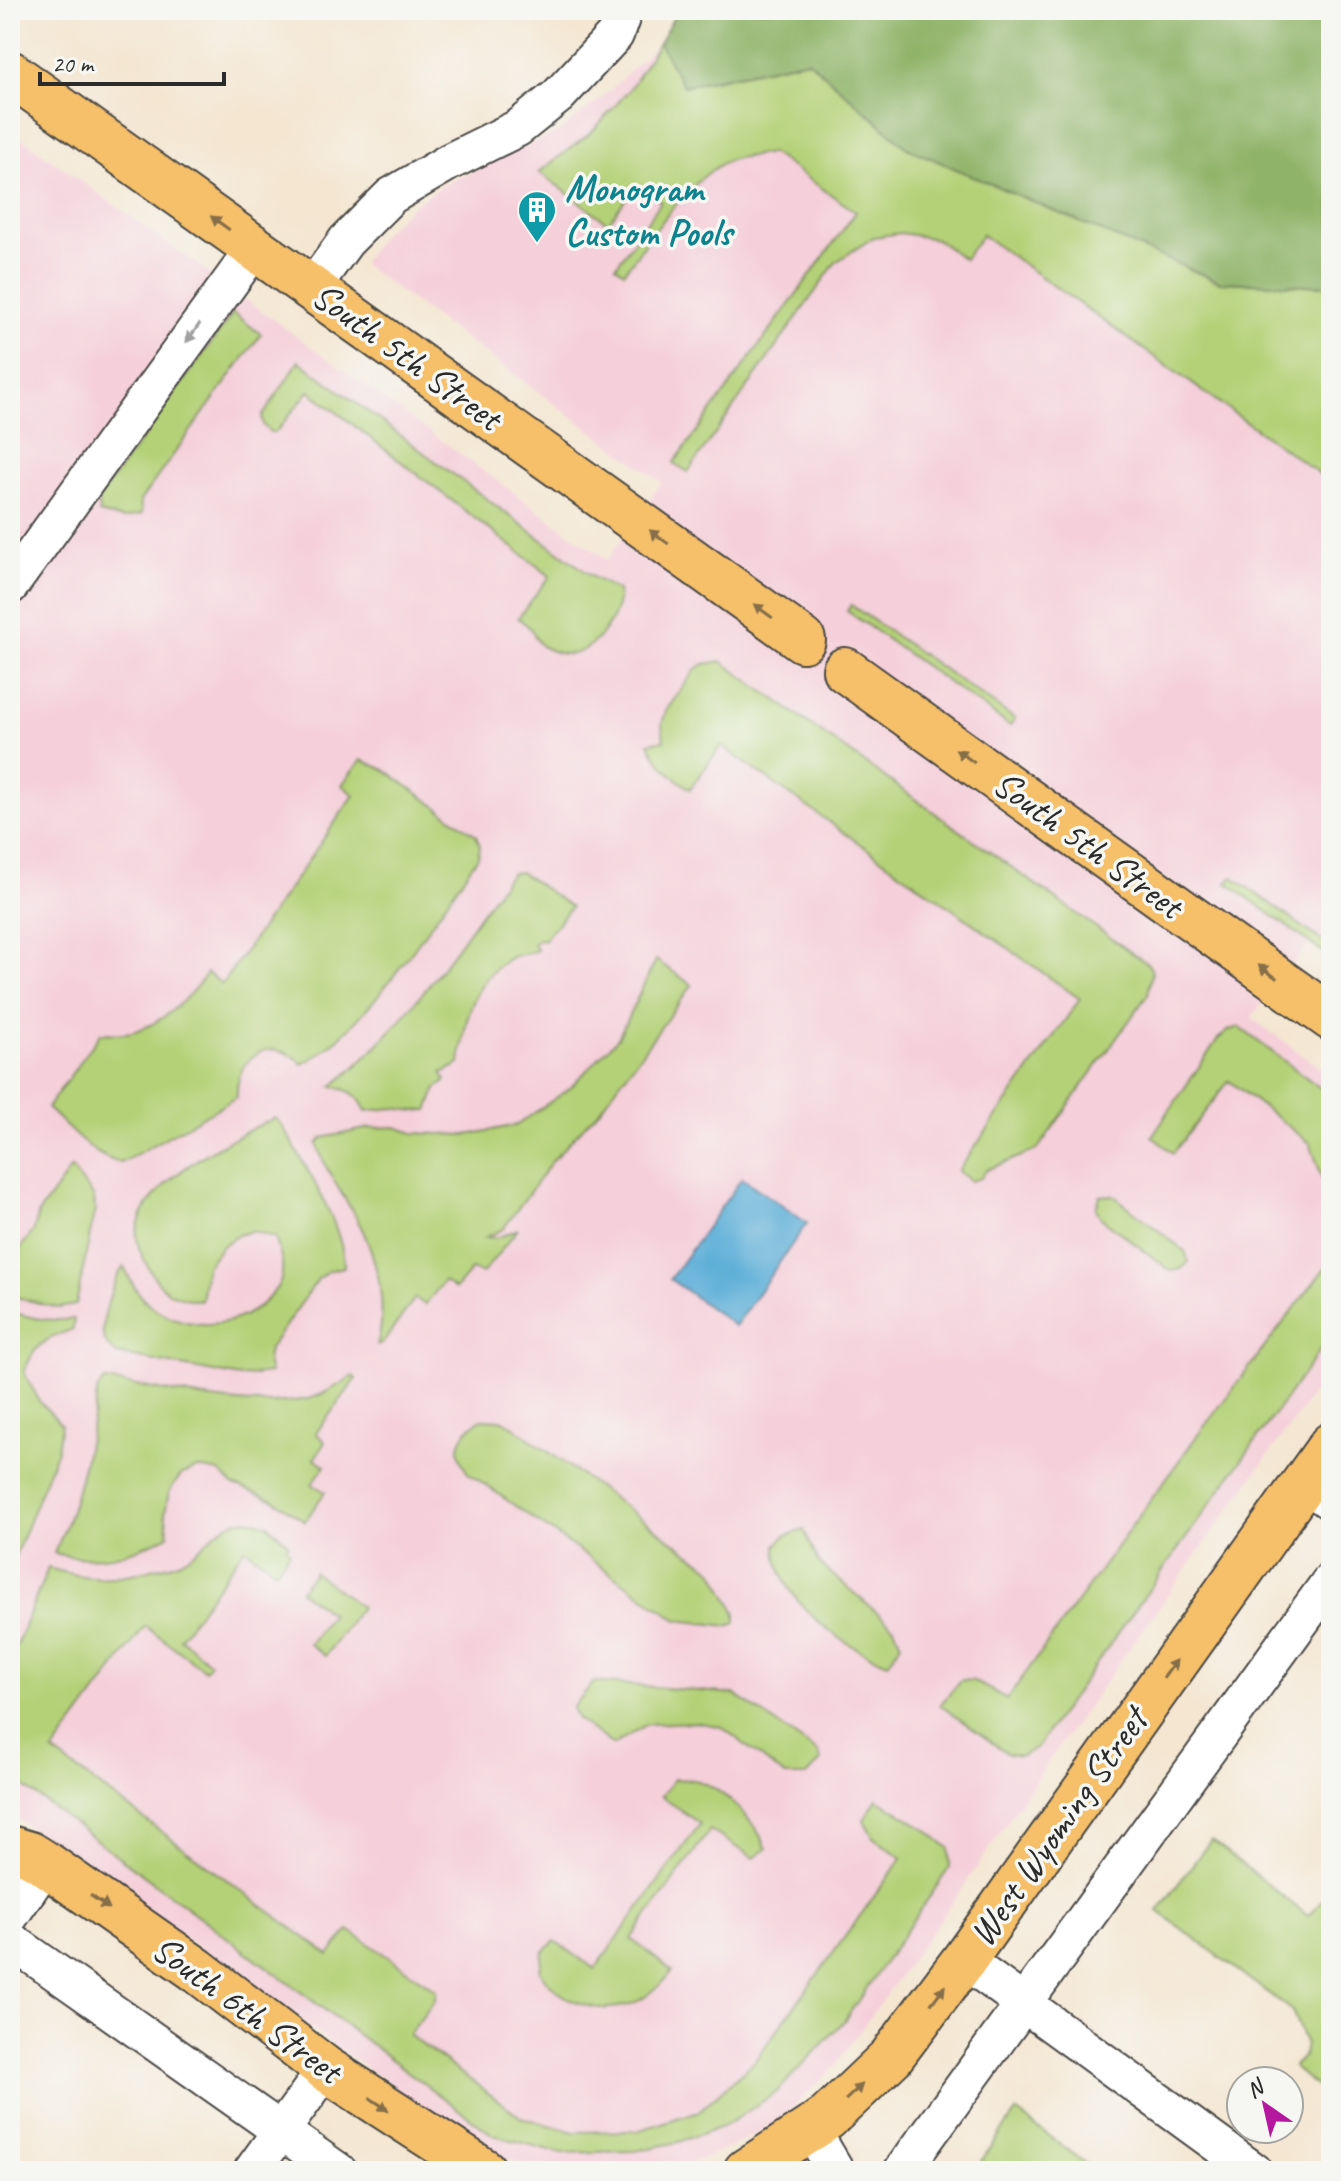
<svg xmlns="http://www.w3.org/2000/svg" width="1341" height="2181" font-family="Caveat,sans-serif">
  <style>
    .built { fill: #f5cfda }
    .green { fill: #b4d177; stroke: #707e51; stroke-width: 2 }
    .forest { fill: #8fb368; stroke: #5d6f4a; stroke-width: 2 }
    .water { fill: #5dafd8; stroke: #446d82; stroke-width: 2 }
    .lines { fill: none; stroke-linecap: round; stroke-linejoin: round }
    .service-casing { stroke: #494744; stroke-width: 40 }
    .primary-casing { stroke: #494744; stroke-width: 48 }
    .service { stroke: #fff; stroke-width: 36 }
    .primary { stroke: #f6c06b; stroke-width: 44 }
    .oneway { fill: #866e48 }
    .oneway2 { fill: #a0a0a0 }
    .labels { text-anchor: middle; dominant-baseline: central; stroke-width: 7; stroke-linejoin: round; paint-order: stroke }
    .culture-label { font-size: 38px; font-weight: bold; fill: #0d838f; stroke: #f6f6f2; text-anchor: start }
    .street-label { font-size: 38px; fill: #2b2b2b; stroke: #f6f6f2 }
  </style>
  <rect width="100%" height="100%" fill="#f6f6f2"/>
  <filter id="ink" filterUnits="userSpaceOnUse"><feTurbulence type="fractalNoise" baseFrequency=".0125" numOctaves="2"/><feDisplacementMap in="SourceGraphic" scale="16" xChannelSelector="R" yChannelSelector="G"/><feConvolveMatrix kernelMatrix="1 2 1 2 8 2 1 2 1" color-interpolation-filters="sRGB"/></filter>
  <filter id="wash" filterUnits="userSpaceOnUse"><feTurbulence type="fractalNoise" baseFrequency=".006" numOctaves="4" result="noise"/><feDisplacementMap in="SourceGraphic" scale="32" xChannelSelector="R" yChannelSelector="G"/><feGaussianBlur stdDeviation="1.8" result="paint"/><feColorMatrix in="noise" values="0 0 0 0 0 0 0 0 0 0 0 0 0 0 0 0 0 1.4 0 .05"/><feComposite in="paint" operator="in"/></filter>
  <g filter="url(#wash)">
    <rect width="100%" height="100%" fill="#f4e6d1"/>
    <polygon class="built" points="659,43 684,86 808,60 907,148 1331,448 1331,958 1309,943 1251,1018 1331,1075 1331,1368 1049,1760 962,1889 834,2067 776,2123 732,2146 684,2166 656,2171 547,2171 483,2151 10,1813 10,130 607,560 662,482 362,264 382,234 413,205 446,183 560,131 603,97"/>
    <g class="green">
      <path d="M659,43L684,86L808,60L907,148L1220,282L1331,286V482L982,235L964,259L936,239L901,233L874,237L836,262L688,472L674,463L856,212L771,153C756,156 734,156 721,164C681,189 652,236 624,272L616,266L661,202L636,185L608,223L539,172L592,132L629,90Z"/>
      <polygon points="233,313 261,334 140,501 142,514 123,519 99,513 99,498"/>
      <path d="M299,361L593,577L618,591C622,613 595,651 572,654C565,655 554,652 547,649C537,645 537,639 532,631C529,626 522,621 518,618L550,576L309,391L276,432H270L263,425L262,417Z"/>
      <polygon points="851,605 1015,719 1010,726 847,611"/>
      <path d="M721,661L1149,965L1152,972L1148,994L1037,1150L986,1170L981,1178L971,1181L958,1171L1080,999L721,746L690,789C671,776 658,763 649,743L664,740L662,724L666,711L696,669L704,664Z"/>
      <path d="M361,760L385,770L476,835L480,846L478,857C438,912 362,1037 302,1064C270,1033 235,1056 237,1097L121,1163C91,1156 69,1128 47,1108L101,1033C109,1033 118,1034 126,1033C159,1028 189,998 207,973L222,984L354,795L342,785Z"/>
      <path d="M520,872L571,907L544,940L539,939L533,944L537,950C528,955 516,953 508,959C471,983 464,1024 460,1064L442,1073L446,1080L437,1088L428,1110L415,1111L394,1108L366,1111C358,1094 350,1090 332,1086C349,1074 362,1060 377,1045C426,995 464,937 505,880L512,873Z"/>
      <polygon points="1233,877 1331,947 1331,958 1227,883"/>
      <path d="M656,960L692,985L601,1108L553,1160L503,1229L484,1238L499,1237L518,1229L482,1274L472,1269L455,1289L444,1281L425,1305L415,1298L382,1344L377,1345C389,1304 376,1254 356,1217C342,1193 325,1170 317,1144L322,1138L370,1128L396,1127L414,1133L467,1135L517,1125L570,1088L618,1038Z"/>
      <polygon points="1239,1027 1331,1096 1331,1203 1310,1143 1229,1081 1173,1153 1152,1136 1218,1039 1230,1030"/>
      <path d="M275,1118L282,1125C303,1163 344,1225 344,1267L328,1271L319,1278L269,1349L267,1361L270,1373L240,1377L117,1354C109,1348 105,1344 103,1334C101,1320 114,1277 124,1267C129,1278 138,1295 148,1303C184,1334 242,1330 271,1295C275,1290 280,1285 281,1279C285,1264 279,1251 275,1237L252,1231L238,1235L221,1247L206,1267L201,1301C173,1297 162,1293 148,1267C143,1258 135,1243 137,1232C143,1181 233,1137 275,1118Z"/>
      <polygon points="71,1168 94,1197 95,1209 76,1305 58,1308 12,1296 10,1295 10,1262 34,1230 38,1214"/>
      <polygon points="1113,1195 1185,1251 1189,1262 1181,1269 1171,1271 1101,1218 1096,1209 1100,1196"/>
      <polygon points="1331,1260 1331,1335 1036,1748 1021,1756 1008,1754 940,1705 961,1680 974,1681 1007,1699 1194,1440"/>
      <path d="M10,1311C31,1319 51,1322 74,1319L73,1329C44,1339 34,1344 24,1373L40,1402L61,1424L57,1450L10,1569Z"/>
      <path d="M353,1376L356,1379L316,1433L325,1442L315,1458L325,1466L312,1484L325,1492L305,1521L274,1500L233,1485L219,1472L197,1468L181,1475L169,1492L165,1513L169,1535C130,1555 98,1564 54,1553C77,1508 90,1439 98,1388L105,1381C171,1389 235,1411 302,1400C321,1397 337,1386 353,1376Z"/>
      <path d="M481,1419L504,1420L713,1570L736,1613V1623L728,1626L677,1620L467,1472C452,1448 459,1434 481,1419Z"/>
      <path d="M248,1519L267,1524L289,1544L286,1547L290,1551L276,1571L245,1548L180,1638L210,1663L205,1670L145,1626L53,1752L329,1955L349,1930L436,1990L435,2000L409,2035L521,2117L574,2132L637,2131L699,2111L754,2062L902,1858L873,1837L864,1820L877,1799L927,1830L949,1848L950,1867L844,2021L777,2092L728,2124L679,2142L635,2151L561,2153L493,2135L10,1776V1661L48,1568C88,1580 111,1581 151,1569C161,1567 172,1565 181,1561C208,1547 213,1523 248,1519Z"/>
      <path d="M804,1530L819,1563L894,1627L901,1644L888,1663C842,1646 776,1600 776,1545L785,1536Z"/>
      <polygon points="314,1572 361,1607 325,1656 309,1644 331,1614 300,1591"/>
      <polygon points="594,1682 734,1694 819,1753 821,1761 807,1776 785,1776 722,1727 696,1722 647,1724 613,1745 577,1719 572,1708"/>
      <path d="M674,1779C680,1780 688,1779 694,1780C723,1787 756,1822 767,1849L754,1858L710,1830L631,1939L672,1971C661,1985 645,2000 628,2005C594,2015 557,2000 540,1971L543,1952L555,1941L595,1969L700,1824L661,1796Z"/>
      <polygon points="1211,1840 1308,1916 1328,1894 1331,1896 1331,2099 1293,2067 1303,2057 1305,2042 1292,2011 1158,1911"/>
      <polygon points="1016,2112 1096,2171 995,2171 981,2161"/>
    </g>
    <polygon class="forest" points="678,10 1331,10 1331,286 1220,282 907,148 808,60 683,86 659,43"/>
    <polygon class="water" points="742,1178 807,1223 735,1326 670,1279"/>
  </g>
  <g filter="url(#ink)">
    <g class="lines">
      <defs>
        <g id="service">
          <polyline points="312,288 346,241 391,196 449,162 518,128 558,96 615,35 624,10"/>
          <polyline points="10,586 255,248"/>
          <polyline points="1304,1483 1331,1502"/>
          <polyline points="10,1916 46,1864"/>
          <polyline points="10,1940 338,2171"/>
          <polyline points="964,1960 1254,2171"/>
          <polyline points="811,2129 836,2171"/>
          <polyline points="252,2171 326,2069"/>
          <polyline points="902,2171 1331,1580"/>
        </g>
        <g id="primary">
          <polyline points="10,73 803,640"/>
          <polyline points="845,670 1331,1018"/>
          <polyline points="10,1848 30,1854 46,1864 197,1970 326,2069 484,2171"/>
          <polyline points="746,2171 827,2118 891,2057 964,1960 1331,1445"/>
        </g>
      </defs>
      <use href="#service" class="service-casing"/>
      <use href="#primary" class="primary-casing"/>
      <use href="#service" class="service"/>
      <use href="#primary" class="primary"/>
    </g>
    <defs><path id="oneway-solid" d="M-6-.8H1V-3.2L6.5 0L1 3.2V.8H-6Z" transform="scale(2)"/></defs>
    <g class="oneway">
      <use href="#oneway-solid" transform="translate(220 223) rotate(-144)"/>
      <use href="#oneway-solid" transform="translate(659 537) rotate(-144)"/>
      <use href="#oneway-solid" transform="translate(763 611) rotate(-144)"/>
      <use href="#oneway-solid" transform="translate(965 756) rotate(-144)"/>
      <use href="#oneway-solid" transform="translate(1268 972) rotate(-144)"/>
      <use href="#oneway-solid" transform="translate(1170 1669) rotate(-54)"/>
      <use href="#oneway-solid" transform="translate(100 1902) rotate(35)"/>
      <use href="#oneway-solid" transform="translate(938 1995) rotate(-53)"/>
      <use href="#oneway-solid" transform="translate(854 2092) rotate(-43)"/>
      <use href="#oneway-solid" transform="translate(379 2104) rotate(34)"/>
    </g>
    <use class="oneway2" href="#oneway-solid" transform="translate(193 333) rotate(126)"/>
  </g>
  <defs>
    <symbol id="building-pin" viewBox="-11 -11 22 30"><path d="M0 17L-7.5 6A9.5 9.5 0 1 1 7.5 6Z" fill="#0f9aa8" stroke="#f6f6f2"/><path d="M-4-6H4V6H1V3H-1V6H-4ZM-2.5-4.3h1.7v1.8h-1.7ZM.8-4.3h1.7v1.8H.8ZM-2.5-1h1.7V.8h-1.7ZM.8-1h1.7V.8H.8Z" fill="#fff"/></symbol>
  </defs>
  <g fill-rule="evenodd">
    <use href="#building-pin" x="515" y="188" width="44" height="60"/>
  </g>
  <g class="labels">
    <g class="culture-label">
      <text x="565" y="188">Monogram<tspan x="565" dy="44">Custom Pools</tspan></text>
    </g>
    <g class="street-label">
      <text transform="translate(407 356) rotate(36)">South 5th Street</text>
      <text transform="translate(1088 844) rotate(36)">South 5th Street</text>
      <text transform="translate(1058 1827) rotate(-55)">West Wyoming Street</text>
      <text transform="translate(247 2009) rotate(36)">South 6th Street</text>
    </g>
  </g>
  <rect width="1341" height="2181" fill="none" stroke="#f6f6f2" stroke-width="40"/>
  <g transform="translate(1265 2105) rotate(326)"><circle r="38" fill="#f6f6f2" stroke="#a5a5a2" stroke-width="2"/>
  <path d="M0-6L14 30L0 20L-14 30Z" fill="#b5179e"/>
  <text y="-12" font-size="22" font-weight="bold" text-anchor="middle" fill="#2b2b2b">N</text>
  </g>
  <path d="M40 72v12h184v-12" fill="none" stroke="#2b2b2b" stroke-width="4"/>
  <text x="52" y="72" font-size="24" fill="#2b2b2b" stroke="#f6f6f2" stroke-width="6" paint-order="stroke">20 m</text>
</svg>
